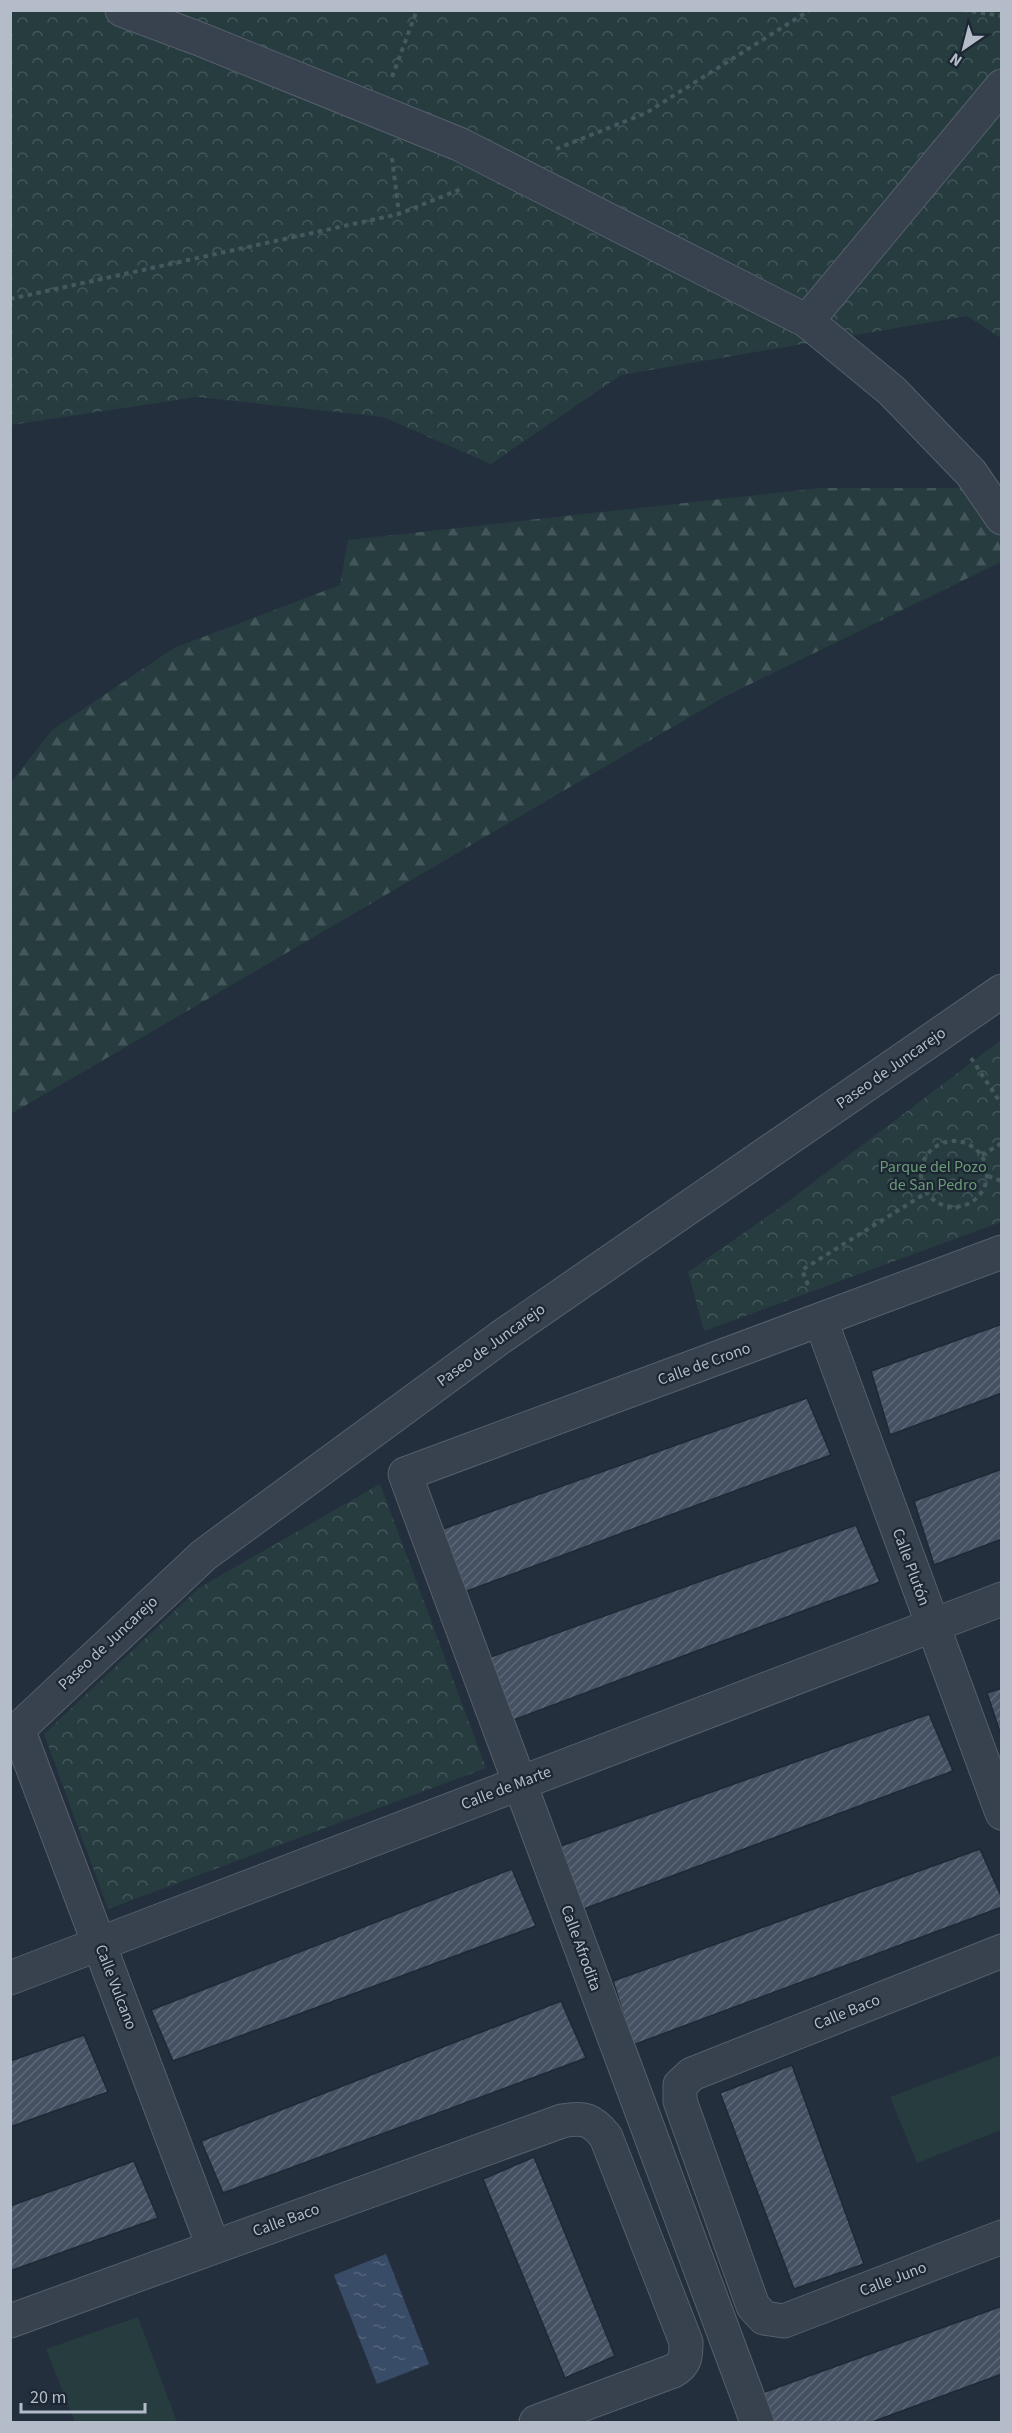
<svg xmlns="http://www.w3.org/2000/svg" width="1012" height="2433" font-family="'Source Sans 3',sans-serif">
  <style>
    .forest { fill: url(#forest-firs) }
    .park { fill: url(#park-crowns) }
    .garden { fill: #263c3f }
    .water { fill: url(#water-ripples) }
    .building { fill: url(#building-hatch); stroke: #1f2835; stroke-width: 1.5 }
    .lines { fill: none; stroke-linecap: round; stroke-linejoin: round }
    .street-casing { stroke: #565f6c; stroke-width: 35 }
    .path { stroke: #44595c; stroke-width: 4; stroke-dasharray: 4.5 4.5; stroke-linecap: butt }
    .street { stroke: #38414e; stroke-width: 33 }
    .labels { text-anchor: middle; dominant-baseline: central; stroke-width: 4.5; stroke-linejoin: round; paint-order: stroke }
    .street-label { font-size: 16px; fill: #b4bcc9; stroke: #1d2633 }
    .park-label { font-size: 16px; fill: #6b9a76; stroke: #1d2633 }
  </style>
  <defs>
    <pattern id="forest-firs" width="22" height="20" patternUnits="userSpaceOnUse" patternTransform="scale(1.5)"><rect width="22" height="20" fill="#263c3f"/><path d="M5 1l3.5 6h-7zM16 11l3.5 6h-7z" fill="#435659"/></pattern>
    <pattern id="park-crowns" width="20" height="18" patternUnits="userSpaceOnUse" patternTransform="scale(1.5)"><rect width="20" height="18" fill="#263c3f"/><path d="M2 6a3 3 0 1 1 6 0M12 15a3 3 0 1 1 6 0" fill="none" stroke="#435659"/></pattern>
    <pattern id="water-ripples" width="26" height="14" patternUnits="userSpaceOnUse" patternTransform="scale(1.5)"><rect width="26" height="14" fill="#394c67"/><path d="M2 4q2-2 4 0t4 0M15 11q2-2 4 0t4 0" fill="none" stroke="#53647b"/></pattern>
    <pattern id="building-hatch" width="6" height="6" patternUnits="userSpaceOnUse" patternTransform="scale(1.5)"><rect width="6" height="6" fill="#455162"/><path d="M-1 1l2-2M0 6l6-6M5 7l2-2" fill="none" stroke="#5d6877"/></pattern>
  </defs>
  <rect width="100%" height="100%" fill="#242f3e"/>
  <polygon class="forest" points="820,488 1001,488 1001,562 724,697 11,1114 10,784 52,730 174,648 340,585 348,540"/>
  <g class="park">
    <polygon points="11,11 1001,11 1001,338 967,316 621,375 491,464 383,417 197,397 11,425"/>
    <polygon points="1001,1040 1001,1222 704,1331 688,1272 782,1206"/>
    <polygon points="380,1484 486,1768 108,1909 44,1734 199,1588"/>
  </g>
  <g class="garden">
    <polygon points="1001,2055 1001,2130 917,2163 890,2097"/>
    <polygon points="138,2317 177,2422 75,2422 46,2349"/>
  </g>
  <polygon class="water" points="386,2254 429,2364 377,2384 334,2275"/>
  <g class="building">
    <polygon points="1002,1324 1002,1393 890,1435 871,1371"/>
    <polygon points="807,1398 831,1455 459,1594 440,1530"/>
    <polygon points="1002,1469 1002,1539 934,1565 914,1501"/>
    <polygon points="856,1525 880,1582 508,1722 488,1658"/>
    <polygon points="1002,1688 1002,1738 987,1693"/>
    <polygon points="929,1714 953,1771 581,1910 561,1846"/>
    <polygon points="980,1849 1002,1898 1002,1907 633,2045 613,1981"/>
    <polygon points="512,1869 536,1926 173,2061 151,2010"/>
    <polygon points="561,2001 586,2058 223,2193 201,2141"/>
    <polygon points="84,2035 108,2092 10,2127 10,2061"/>
    <polygon points="792,2065 864,2264 794,2289 720,2093"/>
    <polygon points="534,2157 615,2356 565,2378 483,2179"/>
    <polygon points="134,2161 158,2218 10,2271 10,2206"/>
    <polygon points="1002,2306 1002,2374 872,2422 771,2422 762,2393"/>
  </g>
  <g class="lines">
    <defs>
      <g id="street">
        <polyline points="122,10 197,38 459,144 807,321 892,391 971,473 1002,518"/>
        <polyline points="807,321 1002,86"/>
        <polyline points="821,1321 1002,1813"/>
        <polyline points="18,1729 213,2246"/>
        <polyline points="10,1737 204,1555 501,1337 1002,991"/>
        <polyline points="1002,1951 692,2074 680,2085 680,2101 753,2306 764,2318 784,2321 1002,2237"/>
        <polyline points="10,1978 1002,1599"/>
        <path d="M10,2321L562,2121C584,2117 592,2119 606,2137L686,2342C686,2356 686,2364 673,2371L536,2422"/>
        <polyline points="757,2422 405,1474 1002,1252"/>
      </g>
    </defs>
    <use href="#street" class="street-casing"/>
    <g class="path">
      <polyline points="963,10 1002,16"/>
      <polyline points="392,77 417,10"/>
      <polyline points="556,149 646,113 810,10"/>
      <polyline points="392,158 399,214"/>
      <polyline points="10,299 399,214 461,189"/>
      <polyline points="971,1058 1002,1105"/>
      <circle cx="954" cy="1174" r="33"/>
      <polyline points="982,1155 1002,1143"/>
      <polyline points="988,1176 1002,1181"/>
      <polyline points="808,1285 802,1270 926,1193"/>
    </g>
    <use href="#street" class="street"/>
  </g>
  <g class="labels">
    <g class="street-label">
      <text transform="translate(891 1068) rotate(-35)">Paseo de Juncarejo</text>
      <text transform="translate(491 1345) rotate(-36)">Paseo de Juncarejo</text>
      <text transform="translate(704 1364) rotate(-20)">Calle de Crono</text>
      <text transform="translate(911 1567) rotate(70)">Calle Plutón</text>
      <text transform="translate(108 1643) rotate(-43)">Paseo de Juncarejo</text>
      <text transform="translate(506 1788) rotate(-21)">Calle de Marte</text>
      <text transform="translate(581 1948) rotate(70)">Calle Afrodita</text>
      <text transform="translate(116 1987) rotate(69)">Calle Vulcano</text>
      <text transform="translate(847 2012) rotate(-22)">Calle Baco</text>
      <text transform="translate(286 2220) rotate(-20)">Calle Baco</text>
      <text transform="translate(893 2279) rotate(-21)">Calle Juno</text>
    </g>
    <g class="park-label">
      <text x="933" y="1167">Parque del Pozo<tspan x="933" dy="18">de San Pedro</tspan></text>
    </g>
  </g>
  <rect width="1012" height="2433" fill="none" stroke="#b4bcc9" stroke-width="24"/>
  <g transform="translate(964 48) rotate(215)" stroke="#1d2633" stroke-width="4.5" paint-order="stroke">
  <path d="M0-4.5L10 22L0 15L-10 22Z" fill="#b4bcc9"/>
  <text y="-9" font-size="16" font-weight="bold" text-anchor="middle" fill="#b4bcc9">N</text>
  </g>
  <path d="M21 2403v9h124v-9" fill="none" stroke="#b4bcc9" stroke-width="3"/>
  <text x="30" y="2403" font-size="18" fill="#b4bcc9" stroke="#1d2633" stroke-width="4.5" paint-order="stroke">20 m</text>
</svg>
